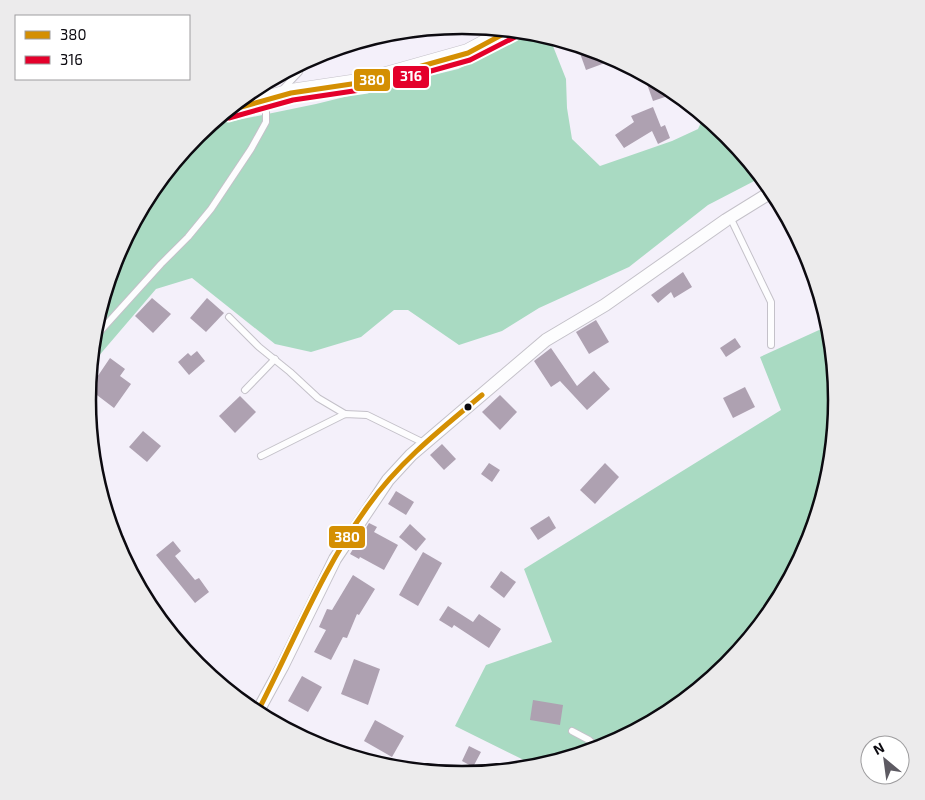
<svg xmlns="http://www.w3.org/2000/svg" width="925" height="800" font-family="'Exo 2',sans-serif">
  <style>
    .forest { fill: #a9dac2 }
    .building { fill: #aea1b1 }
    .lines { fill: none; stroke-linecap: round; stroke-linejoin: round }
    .service-casing { stroke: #c4c1c9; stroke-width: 8 }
    .minor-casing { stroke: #c4c1c9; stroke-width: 14 }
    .secondary-casing { stroke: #c4c1c9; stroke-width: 19 }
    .service { stroke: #fdfdfe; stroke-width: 6 }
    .minor { stroke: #fdfdfe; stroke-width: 12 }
    .secondary { stroke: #fdfdfe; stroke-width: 18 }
    .bus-1-casing { stroke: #fff; stroke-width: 9 }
    .bus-2-casing { stroke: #fff; stroke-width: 9 }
    .bus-1 { stroke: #d48f02; stroke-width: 5 }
    .bus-2 { stroke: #e4002b; stroke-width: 5 }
    .bus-dot { fill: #0c0a10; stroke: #fff; stroke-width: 2 }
    .rim { fill: none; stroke: #0c0a10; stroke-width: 2.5 }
    .line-badge { stroke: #fff; stroke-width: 2 }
    .badge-label { font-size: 14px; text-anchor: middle; font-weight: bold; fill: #fff }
  </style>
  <rect width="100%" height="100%" fill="#f4f0fa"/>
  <g class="forest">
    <path d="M534,32L549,36L566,79L567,108L572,139L600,166L672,141L698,129L704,116L728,135L762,177L708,205L629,267L539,308L502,331L459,345L408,310H394L361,337L311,352L275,344L192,278L156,289L91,365C92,352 92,339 95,327C108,258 154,171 208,126L316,104L458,69Z"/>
    <path d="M830,325C833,338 833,353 834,366C847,501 783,635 671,712C630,740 582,754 535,768H530L532,764L455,726L486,665L552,642L524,569L781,410L760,357Z"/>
  </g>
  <g class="building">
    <polygon points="577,45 601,52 605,63 586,70"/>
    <polygon points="657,81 671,88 677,93 653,101 647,84"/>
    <polygon points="653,107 661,127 665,125 670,138 658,144 652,131 624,148 615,135 634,122 631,116"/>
    <polygon points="683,272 692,287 674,298 671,292 658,303 651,295"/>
    <polygon points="152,298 171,314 153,333 135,316"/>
    <polygon points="207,298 224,313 206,332 190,318"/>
    <polygon points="596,320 609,342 589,354 576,332"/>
    <polygon points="735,338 741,347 726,357 720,348"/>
    <polygon points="551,348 577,386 594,371 610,389 587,410 560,381 551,387 534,361"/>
    <polygon points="197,351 205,361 189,375 178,362 188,353 191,356"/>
    <polygon points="110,358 125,369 120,376 131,384 114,408 89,389"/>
    <polygon points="745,387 755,407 733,418 723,398"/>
    <polygon points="500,395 517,412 500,430 482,412"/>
    <polygon points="240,396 256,412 235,433 219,416"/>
    <polygon points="143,431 161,446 147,462 129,447"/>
    <polygon points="442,444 456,459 444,470 430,455"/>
    <polygon points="489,463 500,470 492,482 481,474"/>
    <polygon points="605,463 619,477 595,504 580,490"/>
    <polygon points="396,491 414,502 406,515 388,504"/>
    <polygon points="549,516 556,528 538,540 530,528"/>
    <polygon points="369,523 377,527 374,532 398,545 384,570 360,557 359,559 350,554"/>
    <polygon points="410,524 426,539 416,551 399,537"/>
    <polygon points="173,541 181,551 175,556 195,580 199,578 209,592 195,603 156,555"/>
    <polygon points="423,552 442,563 418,606 399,595"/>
    <polygon points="501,571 516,582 504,598 490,587"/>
    <polygon points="353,575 375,589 359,615 357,614 347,638 343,637 331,660 314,652 326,630 319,627 327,609 332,610"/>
    <polygon points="448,606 473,622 479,614 501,629 489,648 454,625 452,628 439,620"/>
    <polygon points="354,659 380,669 368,705 341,694"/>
    <polygon points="302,676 322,687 308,712 288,701"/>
    <polygon points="533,700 563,705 560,725 530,720"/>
    <polygon points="375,720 404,736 392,757 364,741"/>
    <polygon points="469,746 481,752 473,767 462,761"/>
  </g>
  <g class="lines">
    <defs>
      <g id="service">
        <polyline points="282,90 299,72 301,63"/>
        <polyline points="730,217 771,302 771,345"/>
        <polyline points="229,317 259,347 290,372 318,398 345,414"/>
        <polyline points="94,338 161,264 188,237 211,209 251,149 266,122 266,101"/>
        <polyline points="245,390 275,359"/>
        <polyline points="261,456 345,414 367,415 424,443"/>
        <polyline points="272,721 370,762"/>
        <polyline points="572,731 589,740 599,749"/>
      </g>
      <polyline id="minor" points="257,713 282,667 335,559 388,480 411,455 546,340 605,305 726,220 773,191"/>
      <polyline id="secondary" points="227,111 291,93 365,82 468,53 511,30"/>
    </defs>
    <use href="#service" class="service-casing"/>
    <use href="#minor" class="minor-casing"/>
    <use href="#secondary" class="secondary-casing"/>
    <use href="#service" class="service"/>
    <use href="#minor" class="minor"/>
    <use href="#secondary" class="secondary"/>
    <defs>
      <g id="bus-1">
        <polyline points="227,111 291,93 365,82 468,53 511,30"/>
        <path d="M257,713C293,644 322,569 368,506C399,462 441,429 482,395"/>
      </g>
      <polyline id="bus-2" points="229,118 293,100 367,89 470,60 515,37"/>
    </defs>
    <use href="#bus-1" class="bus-1-casing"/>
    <use href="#bus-2" class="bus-2-casing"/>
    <use href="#bus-1" class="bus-1"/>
    <use href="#bus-2" class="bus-2"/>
  </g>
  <circle class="bus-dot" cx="468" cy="407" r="4.5"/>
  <path d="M0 0H925V800H0ZM96 400a366 366 0 1 1 732 0a366 366 0 1 1-732 0Z" fill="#ecebec" fill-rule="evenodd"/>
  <path class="rim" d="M96 400a366 366 0 1 1 732 0a366 366 0 1 1-732 0Z"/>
  <g class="line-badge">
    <rect x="392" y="65" width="38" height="24" rx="5" fill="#e4002b"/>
    <rect x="353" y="68" width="38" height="24" rx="5" fill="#d48f02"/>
    <rect x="328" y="525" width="38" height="24" rx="5" fill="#d48f02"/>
  </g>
  <g class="badge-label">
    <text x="411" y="81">316</text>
    <text x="372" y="85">380</text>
    <text x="347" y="542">380</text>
  </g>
  <rect x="15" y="15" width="175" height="65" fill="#ffffff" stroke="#9e9d9f"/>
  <rect x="25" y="31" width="25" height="8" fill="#d48f02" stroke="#9e9d9f"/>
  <text x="60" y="40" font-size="15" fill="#0c0a10">380</text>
  <rect x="25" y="56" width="25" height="8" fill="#e4002b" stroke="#9e9d9f"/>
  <text x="60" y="65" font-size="15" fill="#0c0a10">316</text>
  <g transform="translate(885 760) rotate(331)"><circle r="24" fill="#ffffff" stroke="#9e9d9f"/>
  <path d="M0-4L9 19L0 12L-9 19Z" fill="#5d5a62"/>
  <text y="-8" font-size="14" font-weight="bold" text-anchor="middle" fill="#0c0a10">N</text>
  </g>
</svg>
